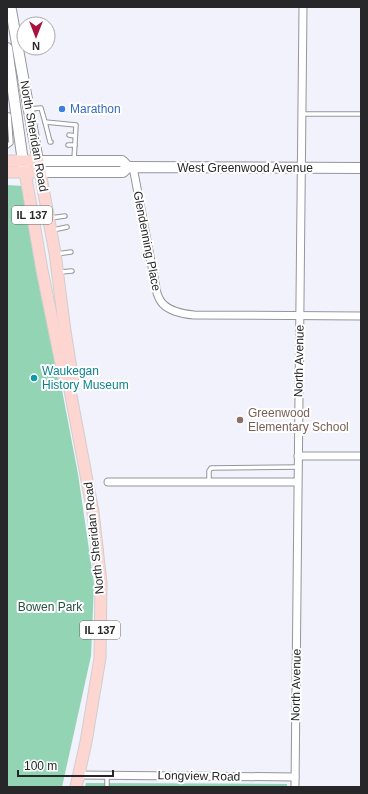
<svg xmlns="http://www.w3.org/2000/svg" width="368" height="794" font-family="Arial,sans-serif">
  <style>
    .green { fill: #92d4b4 }
    .lines { fill: none; stroke-linecap: round; stroke-linejoin: round }
    .lane-casing { stroke: #94959d; stroke-width: 5.5 }
    .street-casing { stroke: #94959d; stroke-width: 9 }
    .secondary-casing { stroke: #94959d; stroke-width: 12 }
    .primary-casing { stroke: #cfcfd0; stroke-width: 13 }
    .lane { stroke: #fff; stroke-width: 3.5 }
    .street { stroke: #fff; stroke-width: 7 }
    .secondary { stroke: #fff; stroke-width: 10 }
    .primary { stroke: #fdd6d1; stroke-width: 11 }
    .shop-dot { fill: #3f7fe0; stroke: #fff; stroke-width: 1.5 }
    .culture-dot { fill: #0f9aa8; stroke: #fff; stroke-width: 1.5 }
    .education-dot { fill: #8d6e63; stroke: #fff; stroke-width: 1.5 }
    .labels { text-anchor: middle; dominant-baseline: central; stroke-width: 4; stroke-linejoin: round; paint-order: stroke }
    .shield { fill: #fff; stroke: #68686a; stroke-width: 1 }
    .shield-label { font-size: 11px; font-weight: bold; fill: #27272a }
    .shop-label { font-size: 12px; fill: #366cbe; stroke: #fff; text-anchor: start }
    .street-label { font-size: 12px; fill: #27272a; stroke: #fff }
    .culture-label { font-size: 12px; fill: #0d838f; stroke: #fff; text-anchor: start }
    .education-label { font-size: 12px; fill: #785e54; stroke: #fff; text-anchor: start }
    .park-label { font-size: 12px; fill: #255440; stroke: #fff }
  </style>
  <rect width="100%" height="100%" fill="#f1f2fb"/>
  <g class="green">
    <polygon points="7,185 23,186 78,474 94,584 91,656 62,787 7,787"/>
    <polygon points="86,783 287,784 287,787 85,787"/>
  </g>
  <g class="lines">
    <defs>
      <g id="lane">
        <polyline points="30,109 41,108 45,122 50,142 51,142"/>
        <polyline points="302,114 361,114"/>
        <polyline points="7,115 9,115 11,143 7,146"/>
        <polyline points="45,122 76,125 74,160"/>
        <polyline points="69,135 75,136"/>
        <polyline points="68,145 75,145"/>
        <polyline points="50,218 65,216"/>
        <polyline points="53,230 67,227"/>
        <polyline points="56,254 71,252"/>
        <polyline points="60,272 72,271"/>
        <polyline points="209,482 209,471 211,468 298,467"/>
        <polyline points="107,787 107,775"/>
      </g>
      <g id="street">
        <path d="M133,167L157,293C158,296 160,301 163,304C171,312 183,314 194,315L361,316"/>
        <polyline points="298,456 361,456"/>
        <polyline points="108,482 297,482"/>
        <polyline points="79,775 295,777"/>
        <polyline points="295,787 303,7"/>
      </g>
      <g id="secondary">
        <polyline points="8,7 11,10 38,161 122,161 128,167"/>
        <polyline points="7,48 24,169"/>
        <polyline points="40,172 123,172 128,167 361,168"/>
      </g>
      <g id="primary">
        <polyline points="7,161 38,161 55,253 65,331 73,381 69,385 93,512 101,583 100,658 86,742 76,787"/>
        <polyline points="7,172 32,172"/>
        <polyline points="25,172 42,270 65,383 69,385"/>
      </g>
    </defs>
    <use href="#lane" class="lane-casing"/>
    <use href="#street" class="street-casing"/>
    <use href="#secondary" class="secondary-casing"/>
    <use href="#primary" class="primary-casing"/>
    <use href="#lane" class="lane"/>
    <use href="#street" class="street"/>
    <use href="#secondary" class="secondary"/>
    <use href="#primary" class="primary"/>
  </g>
  <circle class="shop-dot" cx="62" cy="109" r="4"/>
  <circle class="culture-dot" cx="34" cy="378" r="4"/>
  <circle class="education-dot" cx="240" cy="420" r="4"/>
  <g class="labels">
    <g class="shield">
      <rect x="12" y="206" width="40" height="18" rx="3"/>
      <rect x="80" y="621" width="40" height="18" rx="3"/>
    </g>
    <g class="shield-label">
      <text x="32" y="215">IL 137</text>
      <text x="100" y="630">IL 137</text>
    </g>
    <g class="shop-label">
      <text x="70" y="109">Marathon</text>
    </g>
    <g class="street-label">
      <text transform="translate(34 136) rotate(80)">North Sheridan Road</text>
      <text x="245" y="168">West Greenwood Avenue</text>
      <text transform="translate(147 241) rotate(79)">Glendenning Place</text>
      <text transform="translate(299 361) rotate(-89)">North Avenue</text>
      <text transform="translate(94 538) rotate(-96)">North Sheridan Road</text>
      <text transform="translate(296 685) rotate(-89)">North Avenue</text>
      <text transform="translate(199 776) rotate(1)">Longview Road</text>
    </g>
    <g class="culture-label">
      <text x="42" y="371">Waukegan<tspan x="42" dy="14">History Museum</tspan></text>
    </g>
    <g class="education-label">
      <text x="248" y="413">Greenwood<tspan x="248" dy="14">Elementary School</tspan></text>
    </g>
    <g class="park-label">
      <text x="50" y="607">Bowen Park</text>
    </g>
  </g>
  <rect width="368" height="794" fill="none" stroke="#27272a" stroke-width="16"/>
  <g transform="translate(36 36) rotate(180)"><circle r="19" fill="#ffffff" stroke="#a9a9aa"/>
  <path d="M0-3L7 15L0 10L-7 15Z" fill="#aa133f"/>
  <text y="-6" font-size="11" font-weight="bold" text-anchor="middle" fill="#27272a">N</text>
  </g>
  <path d="M18 770v6h95v-6" fill="none" stroke="#27272a" stroke-width="2"/>
  <text x="24" y="770" font-size="12" fill="#27272a" stroke="#ffffff" stroke-width="3" paint-order="stroke">100 m</text>
</svg>
